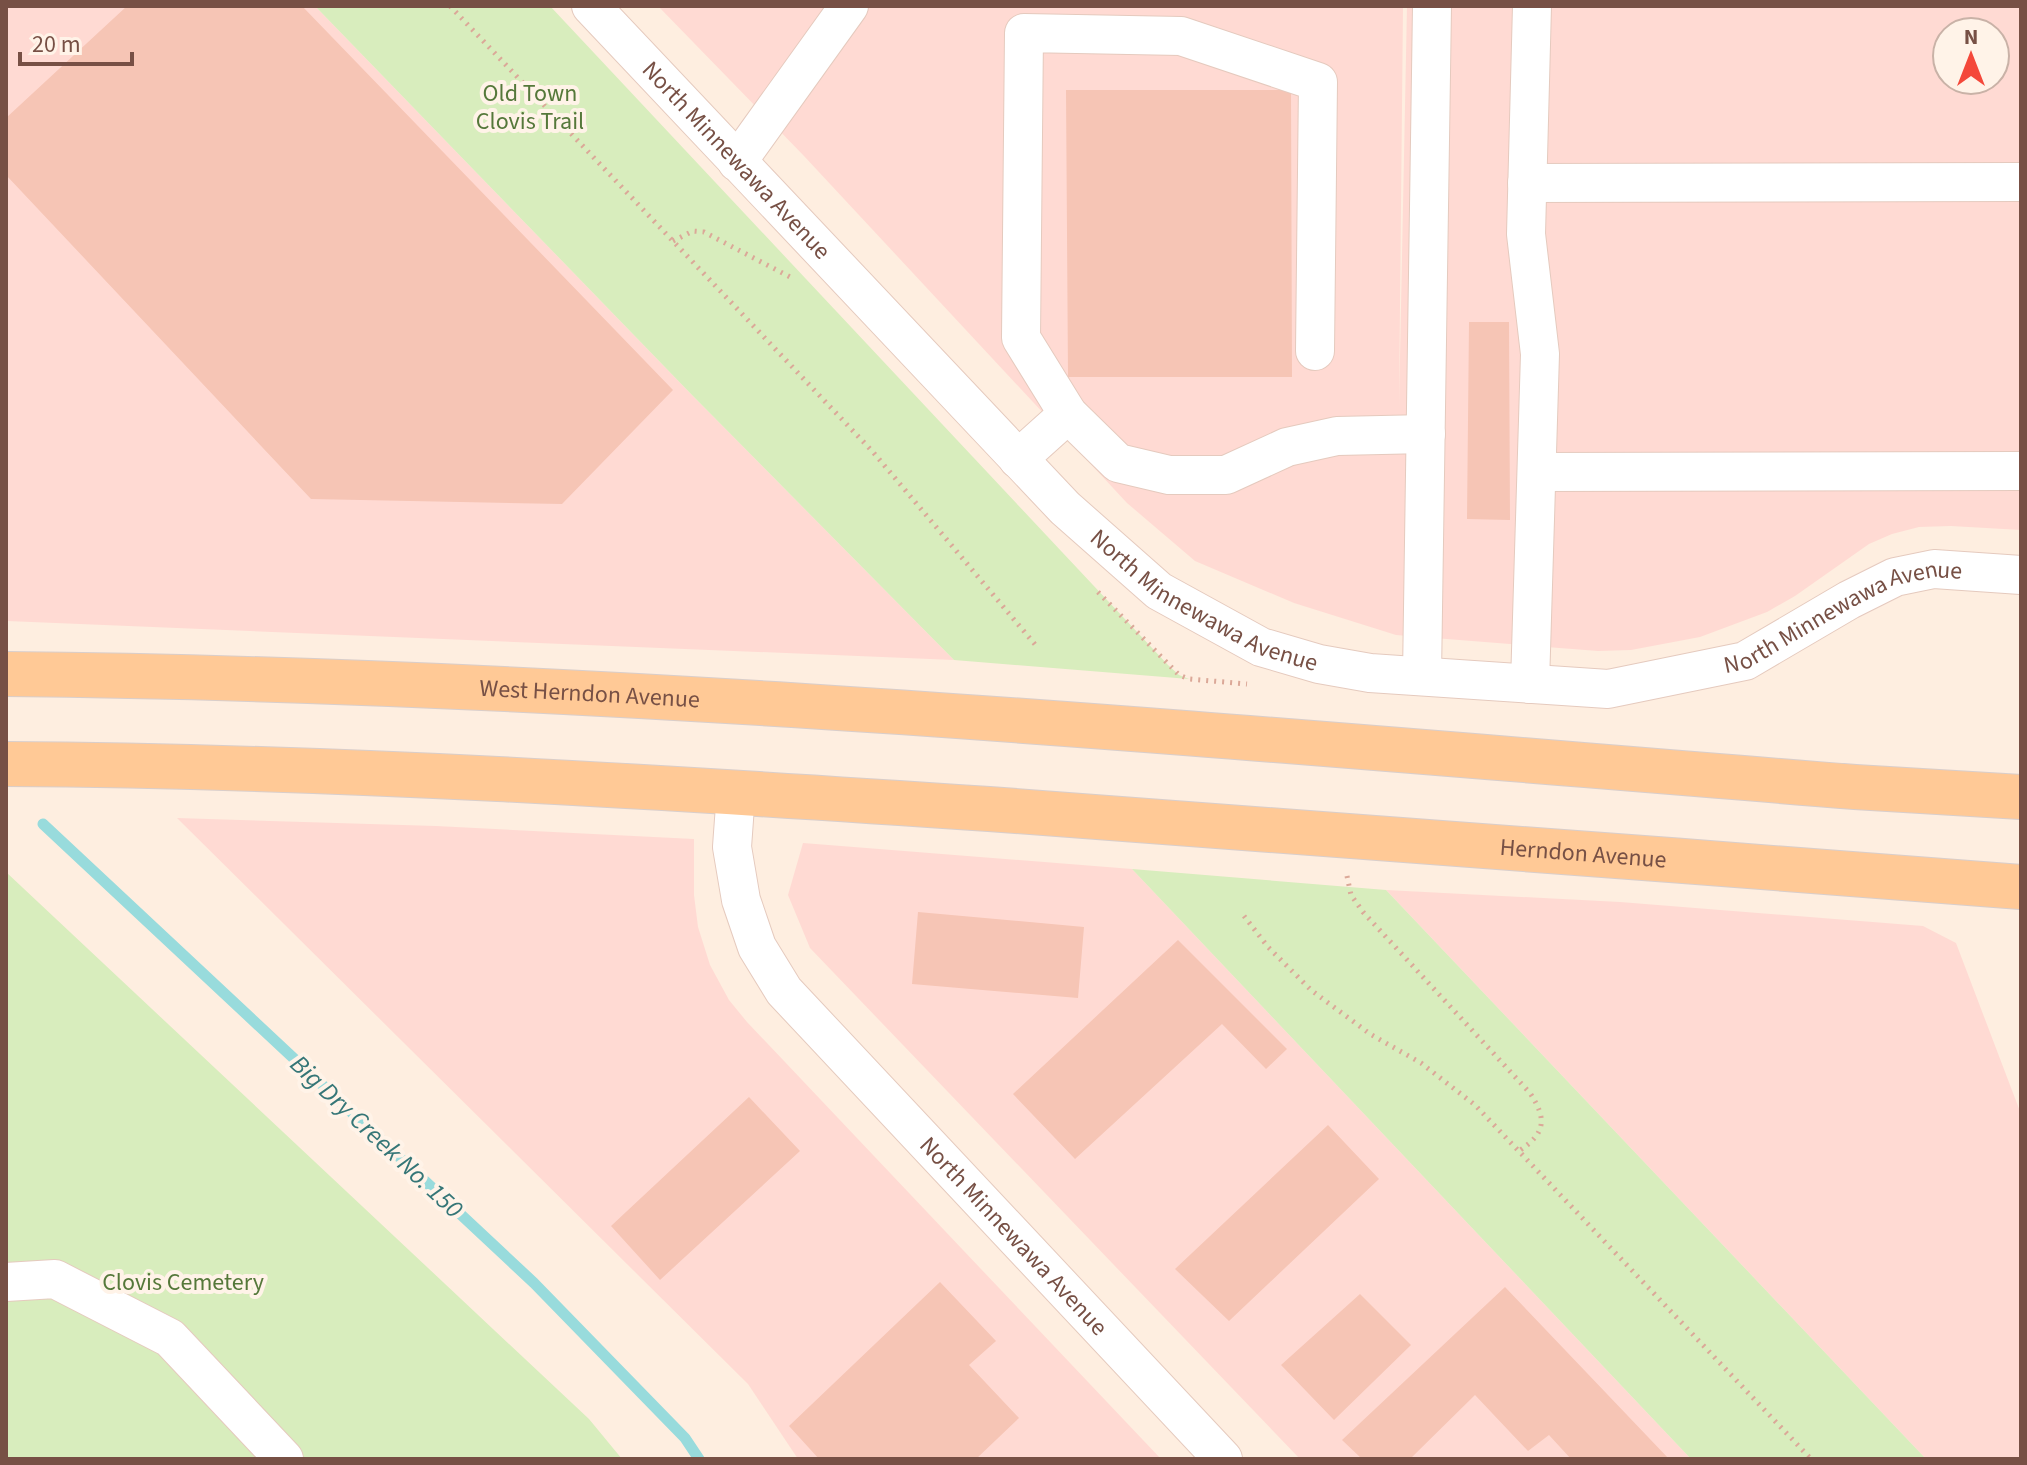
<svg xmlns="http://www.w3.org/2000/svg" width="2027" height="1465" font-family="'Source Sans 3',sans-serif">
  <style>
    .commercial { fill: #ffdad3; fill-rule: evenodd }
    .green { fill: #d8edbd }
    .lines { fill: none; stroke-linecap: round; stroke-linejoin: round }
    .stream { stroke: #98dbdc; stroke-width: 11 }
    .building { fill: #f6c5b5 }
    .minor-casing { stroke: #e5cabe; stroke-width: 40 }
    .major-casing { stroke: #d9cecb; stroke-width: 46 }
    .path { stroke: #dba898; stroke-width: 5; stroke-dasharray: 2 6; stroke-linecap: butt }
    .minor { stroke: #fff; stroke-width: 38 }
    .major { stroke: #ffc996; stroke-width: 44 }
    .labels { text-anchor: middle; stroke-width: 8; stroke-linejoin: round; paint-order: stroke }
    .park-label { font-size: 24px; fill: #55783a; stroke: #fff3e8 }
    .street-label { font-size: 24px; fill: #775045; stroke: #fff3e8 }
    .water-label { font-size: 26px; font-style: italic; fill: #357677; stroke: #fff3e8 }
  </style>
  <rect width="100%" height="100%" fill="#feeee0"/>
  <path class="commercial" d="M 6,6 L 315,6 L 692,395 L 954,660 L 7,621 Z
    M 658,6 L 1403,6 L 1399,407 L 1407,6 L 2021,6 L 2021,530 L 1951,526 L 1919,527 L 1892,534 L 1869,544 L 1795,596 L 1767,612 L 1700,637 L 1631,650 L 1598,651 L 1396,635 L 1294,603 L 1195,561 L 1127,503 L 804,156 ZM 1947,32 L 1995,32 L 1995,80 L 1947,80 Z
    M 177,818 L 436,826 L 694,839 L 694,895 L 698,927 L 710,965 L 729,1000 L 747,1022 L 1161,1459 L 798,1459 L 748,1384 Z
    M 803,843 L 1132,869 L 1691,1459 L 1300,1459 L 810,948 L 788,895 Z
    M 1386,890 L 1620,902 L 1923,926 L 1956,943 L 2021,1114 L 2021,1459 L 1926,1459 Z"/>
  <path class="green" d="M 315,6 L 550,6 L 1168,665 L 1179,675 L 1189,679 L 954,660 L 692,395 Z
    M 1132,869 L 1386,890 L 1926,1459 L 1691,1459 Z
    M 6,872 L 589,1419 L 622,1459 L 6,1459 Z"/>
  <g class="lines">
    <path class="stream" d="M 43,824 L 534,1283 L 685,1438 L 699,1459"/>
  </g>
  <path class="building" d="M 127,6 L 302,6 L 673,390 L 562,504 L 311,499 L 6,175 L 6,118 Z
    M 1066,90 L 1291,90 L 1292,377 L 1068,377 Z
    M 1469,322 L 1509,322 L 1510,520 L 1467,519 Z
    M 918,912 L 1084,927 L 1078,998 L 912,984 Z
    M 1178,940 L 1287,1049 L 1266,1069 L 1222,1024 L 1075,1159 L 1013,1094 Z
    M 749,1097 L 800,1151 L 660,1280 L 611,1226 Z
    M 1328,1125 L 1379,1179 L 1229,1321 L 1175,1269 Z
    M 940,1282 L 996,1341 L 969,1365 L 1019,1418 L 976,1459 L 819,1459 L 789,1426 Z
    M 1505,1287 L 1669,1459 L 1571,1459 L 1549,1435 L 1528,1451 L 1475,1395 L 1410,1459 L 1362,1459 L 1342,1440 Z
    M 1360,1294 L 1411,1345 L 1334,1420 L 1281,1365 Z"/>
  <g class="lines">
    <defs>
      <g id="minor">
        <path id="s1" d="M 591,6 L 1065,508 L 1159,591 L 1261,647 L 1319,664 L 1370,673 L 1608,689 L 1745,661 L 1849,600 L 1895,577 L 1934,569 L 2021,575"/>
        <path d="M 737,162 L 849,6"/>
        <path d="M 1527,183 L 2021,182"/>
        <path d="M 1315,351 L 1318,82 L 1181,36 L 1024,33 L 1021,338 L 1068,414 L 1118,463 L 1169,475 L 1226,475 L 1287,447 L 1337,436 L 1426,434"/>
        <path d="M 1018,459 L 1068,414"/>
        <path d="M 1537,472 L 2021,471"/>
        <path d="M 1422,676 L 1432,6"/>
        <path d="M 1530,684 L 1540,354 L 1526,234 L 1532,6"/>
        <path id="s2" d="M 736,792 L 732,847 L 741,900 L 757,947 L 784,991 L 1223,1459"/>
        <path d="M 6,1282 L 55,1279 L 170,1338 L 284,1459"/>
      </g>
      <g id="major">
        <path id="s3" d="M 6,674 C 624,680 1240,738 1855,787 L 2021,797"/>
        <path id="s4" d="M 6,764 C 334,766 662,787 989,809 C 1333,833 1677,861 2021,887"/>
      </g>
    </defs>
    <use href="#minor" class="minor-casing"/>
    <use href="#major" class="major-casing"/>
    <path class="path" d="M 450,6 L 873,452 L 1038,648
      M 673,241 L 693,231 L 704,232 L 792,278
      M 1098,592 L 1179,675 L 1189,679 L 1247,684
      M 1347,876 L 1351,895 L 1363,912 L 1530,1093 C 1547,1119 1546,1133 1519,1151
      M 1244,916 L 1268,947 L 1311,990 L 1370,1034 L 1421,1063 L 1475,1105 L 1811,1459"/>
    <use href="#minor" class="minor"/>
    <use href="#major" class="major"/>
  </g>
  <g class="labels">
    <g class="park-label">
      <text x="530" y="101">Old Town<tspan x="530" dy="28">Clovis Trail</tspan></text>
      <text x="183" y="1290">Clovis Cemetery</text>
    </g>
    <g class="street-label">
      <text dy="8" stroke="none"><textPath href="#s1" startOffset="212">North Minnewawa Avenue</textPath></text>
      <text dy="8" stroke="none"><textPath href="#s1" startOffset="860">North Minnewawa Avenue</textPath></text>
      <text dy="8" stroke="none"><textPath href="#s1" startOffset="1532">North Minnewawa Avenue</textPath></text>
      <text dy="8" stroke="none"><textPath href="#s3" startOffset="584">West Herndon Avenue</textPath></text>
      <text dy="8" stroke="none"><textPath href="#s4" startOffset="1580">Herndon Avenue</textPath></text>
      <text dy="8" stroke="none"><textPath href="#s2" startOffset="546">North Minnewawa Avenue</textPath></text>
    </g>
    <g class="water-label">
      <text transform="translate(377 1136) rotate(43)" y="9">Big Dry Creek No. 150</text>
    </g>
  </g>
  <rect width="2027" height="1465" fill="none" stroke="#775045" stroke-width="16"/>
  <g transform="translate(1971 56)"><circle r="38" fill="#fff3e8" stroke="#c9b2a7" stroke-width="2"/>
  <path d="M0-6L14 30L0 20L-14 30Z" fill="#f4483a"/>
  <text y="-12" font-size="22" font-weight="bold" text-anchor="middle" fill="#775045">N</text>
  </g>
  <path d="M20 52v12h112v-12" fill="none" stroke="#775045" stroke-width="4"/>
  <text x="32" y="52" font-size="24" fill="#775045" stroke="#fff3e8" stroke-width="6" paint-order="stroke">20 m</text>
</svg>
